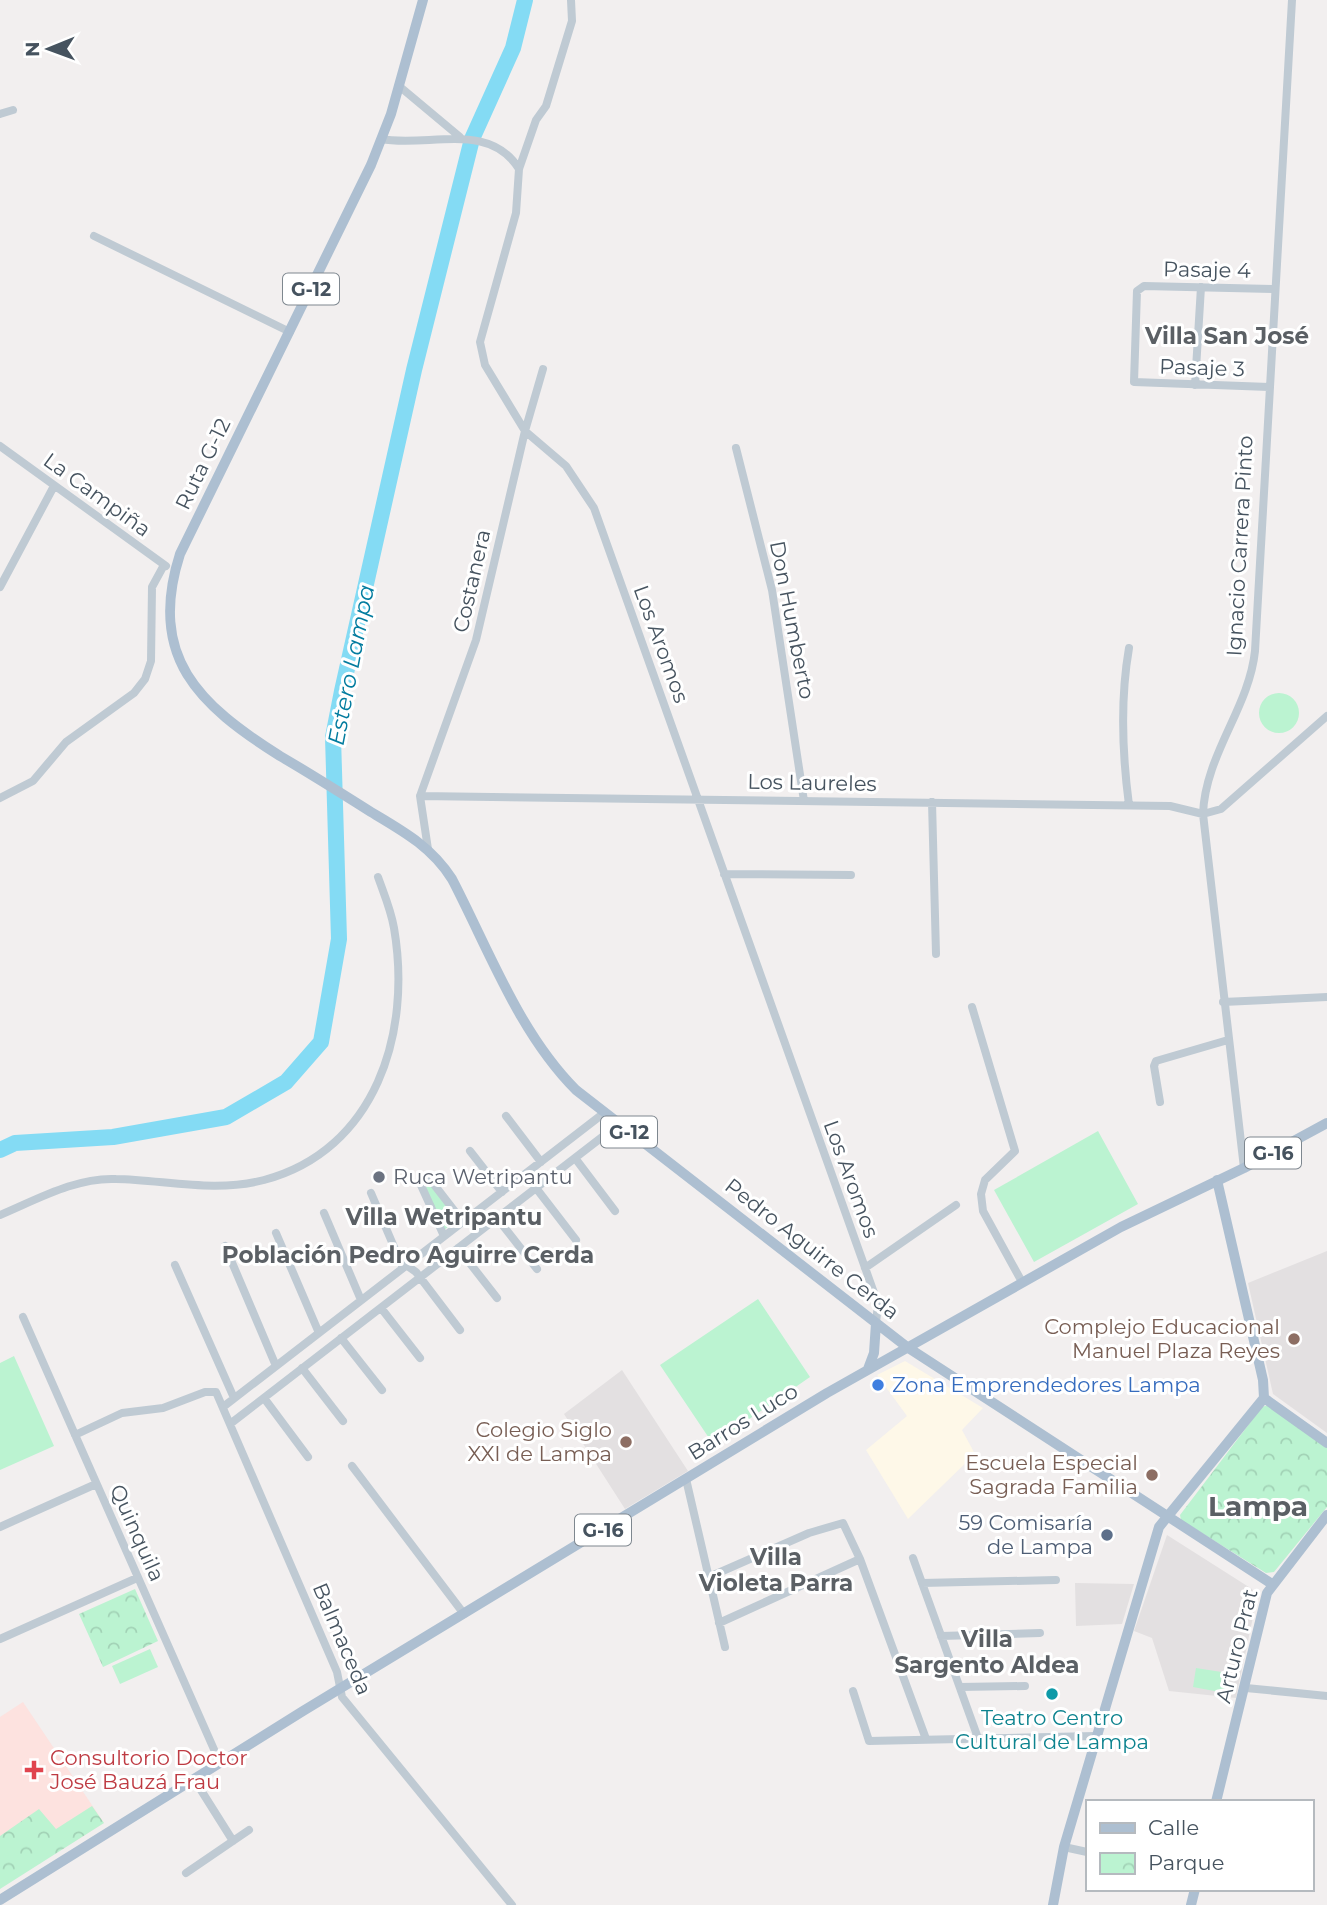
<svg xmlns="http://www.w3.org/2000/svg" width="1327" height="1905" font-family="Montserrat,sans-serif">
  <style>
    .commercial { fill: #fef8e8 }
    .education { fill: #e3e0e1 }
    .medical { fill: #fde2df }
    .park { fill: url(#park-crowns) }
    .pitch { fill: #bbf3d1 }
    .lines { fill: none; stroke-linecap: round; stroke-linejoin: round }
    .river { stroke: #84dbf4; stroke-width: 16 }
    .minor { stroke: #bfcad3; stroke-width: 8 }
    .major { stroke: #adbfd1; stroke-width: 10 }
    .worship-dot { fill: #6b7280; stroke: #fff; stroke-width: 2.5 }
    .education-dot { fill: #8d6e63; stroke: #fff; stroke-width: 2.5 }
    .shop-dot { fill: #3f7fe0; stroke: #fff; stroke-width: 2.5 }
    .service-dot { fill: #5c6f8a; stroke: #fff; stroke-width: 2.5 }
    .culture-dot { fill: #0f9aa8; stroke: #fff; stroke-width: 2.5 }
    .health-dot { fill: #e0444e; stroke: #fff; stroke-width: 2.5 }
    .labels { text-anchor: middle; stroke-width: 6; stroke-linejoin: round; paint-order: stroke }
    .shield { fill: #fff; stroke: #7e878f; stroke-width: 2 }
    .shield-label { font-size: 19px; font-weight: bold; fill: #46535f }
    .street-label { font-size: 21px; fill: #46535f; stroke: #fff }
    .worship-label { font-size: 21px; fill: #5b616d; stroke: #fff; text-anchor: start }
    .education-label { font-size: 21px; fill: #785e54; stroke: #fff; text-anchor: end }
    .shop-label { font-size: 21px; fill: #366cbe; stroke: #fff; text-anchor: start }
    .service-label { font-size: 21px; fill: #4e5e75; stroke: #fff; text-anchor: end }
    .culture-label { font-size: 21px; fill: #0d838f; stroke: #fff }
    .health-label { font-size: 21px; fill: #be3a42; stroke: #fff; text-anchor: start }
    .neighbourhood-label { font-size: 23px; font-weight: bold; fill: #5b6065; stroke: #fff }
    .water-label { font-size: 23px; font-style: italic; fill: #037c9f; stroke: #fff }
    .district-label { font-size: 28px; font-weight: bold; fill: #5b6065; stroke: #fff }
  </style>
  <defs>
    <pattern id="park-crowns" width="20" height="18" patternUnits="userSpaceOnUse" patternTransform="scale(1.75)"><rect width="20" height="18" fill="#bbf3d1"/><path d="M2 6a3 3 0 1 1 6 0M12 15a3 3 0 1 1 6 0" fill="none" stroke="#a2d2b6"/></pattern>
  </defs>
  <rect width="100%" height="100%" fill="#f2efef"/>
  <path class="commercial" d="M 905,1361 L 983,1408 L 962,1430 L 975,1454 L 908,1519 L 866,1450 L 907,1416 L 877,1375 Z"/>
  <path class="education" d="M 1327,1251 L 1327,1433 L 1273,1394 L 1248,1283 Z
    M 622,1370 L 688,1471 L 625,1509 L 564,1414 Z
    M 1167,1535 L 1252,1589 L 1257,1598 L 1236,1698 L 1169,1691 L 1152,1638 L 1134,1631 Z
    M 1075,1583 L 1134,1584 L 1122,1624 L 1076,1626 Z"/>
  <path class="medical" d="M 23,1702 L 104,1823 L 0,1888 L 0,1717 Z"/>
  <path class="park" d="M 428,1180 L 457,1220 L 444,1230 L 424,1184 Z
    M 1268,1405 L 1327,1447 L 1327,1507 L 1274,1572 L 1266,1573 L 1181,1520 L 1180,1515 L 1262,1407 Z
    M 135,1589 L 158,1641 L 103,1667 L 79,1614 Z
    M 92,1806 L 104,1823 L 0,1889 L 0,1836 L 39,1809 L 56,1829 Z"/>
  <path class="pitch" d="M1259 713a20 20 0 1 1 40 0a20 20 0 1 1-40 0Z
    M 1098,1131 L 1138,1204 L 1034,1262 L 994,1190 Z
    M 758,1299 L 810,1377 L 713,1444 L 660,1365 Z
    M 14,1356 L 54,1446 L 0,1470 L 0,1363 Z
    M 150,1649 L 158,1667 L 120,1684 L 112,1666 Z
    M 1196,1668 L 1228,1673 L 1225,1693 L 1193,1687 Z"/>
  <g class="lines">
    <path class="river" d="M 0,1150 L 15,1143 L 113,1137 L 226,1117 L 286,1082 L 321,1042 L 339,939 L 333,737 L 342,691 L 414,370 L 472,139 L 513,48 L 525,0"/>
    <path class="minor" d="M 571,0 L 572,21 L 546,106 L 536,120 L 519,169 L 516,213 L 480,342 L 485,365 L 525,431 L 566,466 L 594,508 L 878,1304 L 876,1323
      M 399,86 L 460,137
      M 0,114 L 13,110
      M 381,139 C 427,148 489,120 519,169
      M 94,236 L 290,332
      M 1195,385 L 1201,287
      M 1269,387 L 1134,382 L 1137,291 L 1144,286 L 1275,289
      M 0,446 L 166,566
      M 736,448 L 772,590 L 804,801
      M 0,587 L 54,486
      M 420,796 L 1170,806 L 1203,814 L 1221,809 L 1327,716
      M 0,798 L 33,781 L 66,742 L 134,693 L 145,679 L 151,661 L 152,587 L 164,565
      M 932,802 L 936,954
      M 1129,805 C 1122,752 1120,700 1129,648
      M 428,849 L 420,796 L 476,640 L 525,431 L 543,369
      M 724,874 L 851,875
      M 1223,1002 L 1327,997
      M 972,1007 L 1015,1151 L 985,1180 L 981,1194 L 983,1211 L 1022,1282
      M 1160,1102 L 1154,1066 L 1156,1061 L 1228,1040
      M 506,1116 L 541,1162
      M 470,1151 L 502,1192
      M 575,1158 L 615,1211
      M 1244,1168 L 1203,814 C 1205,755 1249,708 1255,651 L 1292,0
      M 536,1188 L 576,1240
      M 371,1193 L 403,1268
      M 324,1213 L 361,1300
      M 0,1215 C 36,1200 76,1177 116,1179 C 165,1180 215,1193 264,1180 C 376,1150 412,1033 394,928 C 391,910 384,894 378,877
      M 497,1218 L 537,1269
      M 276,1233 L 319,1333
      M 444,1236 L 420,1183 L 422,1177 L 429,1178 L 463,1222
      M 225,1246 L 276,1366
      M 458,1248 L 497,1298
      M 175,1265 L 234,1398
      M 406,1265 L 416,1272 L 460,1330
      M 865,1268 L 956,1205
      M 381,1308 L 420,1358
      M 23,1317 L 220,1763
      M 341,1338 L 382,1390
      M 302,1368 L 343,1421
      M 264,1398 L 308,1457
      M 223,1407 L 604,1113
      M 230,1424 L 619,1124
      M 75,1435 L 122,1413 L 163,1408 L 205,1392 L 216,1392 L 337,1672 L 342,1697 L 512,1905
      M 352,1466 L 464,1614
      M 686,1479 L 725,1647
      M 0,1527 L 96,1484
      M 913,1558 L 978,1738
      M 709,1577 L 809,1533 L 843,1523 L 860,1559 L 926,1739
      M 922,1583 L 1056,1580
      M 719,1623 L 860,1559
      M 941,1636 L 1040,1633
      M 0,1639 L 137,1578
      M 960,1687 L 1025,1686
      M 1246,1688 L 1327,1696
      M 853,1691 L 869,1741 L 1095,1736
      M 194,1779 L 233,1841
      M 1064,1847 L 1087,1852
      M 186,1873 L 249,1830"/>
    <path class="major" d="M 423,0 L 391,114 L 371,165 L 180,554 C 147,657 199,705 280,756 C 311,774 341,793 371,812 C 403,831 432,847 452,879 C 489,950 519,1033 576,1090 L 907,1347 L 1272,1584
      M 1217,1180 L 1263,1380 L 1264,1398
      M 868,1369 L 874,1353 L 876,1323
      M 1264,1398 L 1327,1443
      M 1216,1802 L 1267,1593 L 1327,1515
      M 0,1900 L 303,1711 L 827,1393 L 1121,1227 L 1244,1168 L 1327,1123
      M 1053,1905 L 1064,1847 L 1159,1527 L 1264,1398
      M 1191,1905 L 1195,1889"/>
  </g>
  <circle class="worship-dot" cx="379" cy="1177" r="7"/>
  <g class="education-dot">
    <circle cx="1294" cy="1339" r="7"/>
    <circle cx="626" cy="1442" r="7"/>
    <circle cx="1152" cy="1475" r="7"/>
  </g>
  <circle class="shop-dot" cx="878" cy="1385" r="7"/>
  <circle class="service-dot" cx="1107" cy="1535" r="7"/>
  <circle class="culture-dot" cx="1052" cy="1694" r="7"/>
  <path class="health-dot" d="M30.5 1759.5h7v7h7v7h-7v7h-7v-7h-7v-7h7z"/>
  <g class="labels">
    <g class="shield">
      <rect x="283" y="273.5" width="56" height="31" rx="5"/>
      <rect x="601" y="1116.5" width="56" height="31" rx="5"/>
      <rect x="1245" y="1137.5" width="56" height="31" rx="5"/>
      <rect x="575" y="1514.5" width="56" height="31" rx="5"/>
    </g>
    <g class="shield-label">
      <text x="311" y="296">G-12</text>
      <text x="629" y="1139">G-12</text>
      <text x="1273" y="1160">G-16</text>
      <text x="603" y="1537">G-16</text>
    </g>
    <g class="street-label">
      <text transform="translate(1207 270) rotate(1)" y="7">Pasaje 4</text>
      <text transform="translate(1202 368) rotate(2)" y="7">Pasaje 3</text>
      <text transform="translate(203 464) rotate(-64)" y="7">Ruta G-12</text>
      <text transform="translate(97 495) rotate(36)" y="7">La Campiña</text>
      <text transform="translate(1240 546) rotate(-87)" y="7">Ignacio Carrera Pinto</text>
      <text transform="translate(472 581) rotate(-77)" y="7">Costanera</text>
      <text transform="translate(792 620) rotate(79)" y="7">Don Humberto</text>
      <text transform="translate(661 644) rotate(70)" y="7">Los Aromos</text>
      <text transform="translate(812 783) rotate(1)" y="7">Los Laureles</text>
      <text transform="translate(851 1179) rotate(70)" y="7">Los Aromos</text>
      <text transform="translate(812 1249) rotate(38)" y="7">Pedro Aguirre Cerda</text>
      <text transform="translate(743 1422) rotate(-32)" y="7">Barros Luco</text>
      <text transform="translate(137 1533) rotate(66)" y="7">Quinquila</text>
      <text transform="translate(342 1639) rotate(67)" y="7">Balmaceda</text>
      <text transform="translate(1237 1646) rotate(-76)" y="7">Arturo Prat</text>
    </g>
    <g class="worship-label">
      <text x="393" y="1184">Ruca Wetripantu</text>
    </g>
    <g class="education-label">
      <text x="1280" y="1334">Complejo Educacional<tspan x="1280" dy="24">Manuel Plaza Reyes</tspan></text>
      <text x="612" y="1437">Colegio Siglo<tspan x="612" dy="24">XXI de Lampa</tspan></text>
      <text x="1138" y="1470">Escuela Especial<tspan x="1138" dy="24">Sagrada Familia</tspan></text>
    </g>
    <g class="shop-label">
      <text x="892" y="1392">Zona Emprendedores Lampa</text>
    </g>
    <g class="service-label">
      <text x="1093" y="1530">59 Comisaría<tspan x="1093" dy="24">de Lampa</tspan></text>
    </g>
    <g class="culture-label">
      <text x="1052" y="1725">Teatro Centro<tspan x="1052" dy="24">Cultural de Lampa</tspan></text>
    </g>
    <g class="health-label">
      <text x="50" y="1765">Consultorio Doctor<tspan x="50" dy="24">José Bauzá Frau</tspan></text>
    </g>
    <g class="neighbourhood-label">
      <text x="1227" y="344">Villa San José</text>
      <text x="444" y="1225">Villa Wetripantu</text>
      <text x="408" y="1263">Población Pedro Aguirre Cerda</text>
      <text x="776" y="1565">Villa<tspan x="776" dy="26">Violeta Parra</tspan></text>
      <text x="987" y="1647">Villa<tspan x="987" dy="26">Sargento Aldea</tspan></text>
    </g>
    <g class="water-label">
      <text transform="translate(351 665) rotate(-79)" y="8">Estero Lampa</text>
    </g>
    <g class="district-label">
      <text x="1258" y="1516">Lampa</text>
    </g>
  </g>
  <rect x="1086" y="1800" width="228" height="91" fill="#ffffff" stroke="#b5babf" stroke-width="2"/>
  <rect x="1100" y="1823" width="35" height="10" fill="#adbfd1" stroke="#b5babf" stroke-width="2"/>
  <text x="1148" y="1835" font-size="21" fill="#46535f">Calle</text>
  <rect x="1100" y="1853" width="35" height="21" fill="url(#park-crowns)" stroke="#b5babf" stroke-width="2"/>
  <text x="1148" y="1870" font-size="21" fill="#46535f">Parque</text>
  <g transform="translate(49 49) rotate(269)" stroke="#ffffff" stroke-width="5" paint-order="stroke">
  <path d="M0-5L12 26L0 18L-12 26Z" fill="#46535f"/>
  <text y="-10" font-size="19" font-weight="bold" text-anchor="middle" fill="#46535f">N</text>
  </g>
</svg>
